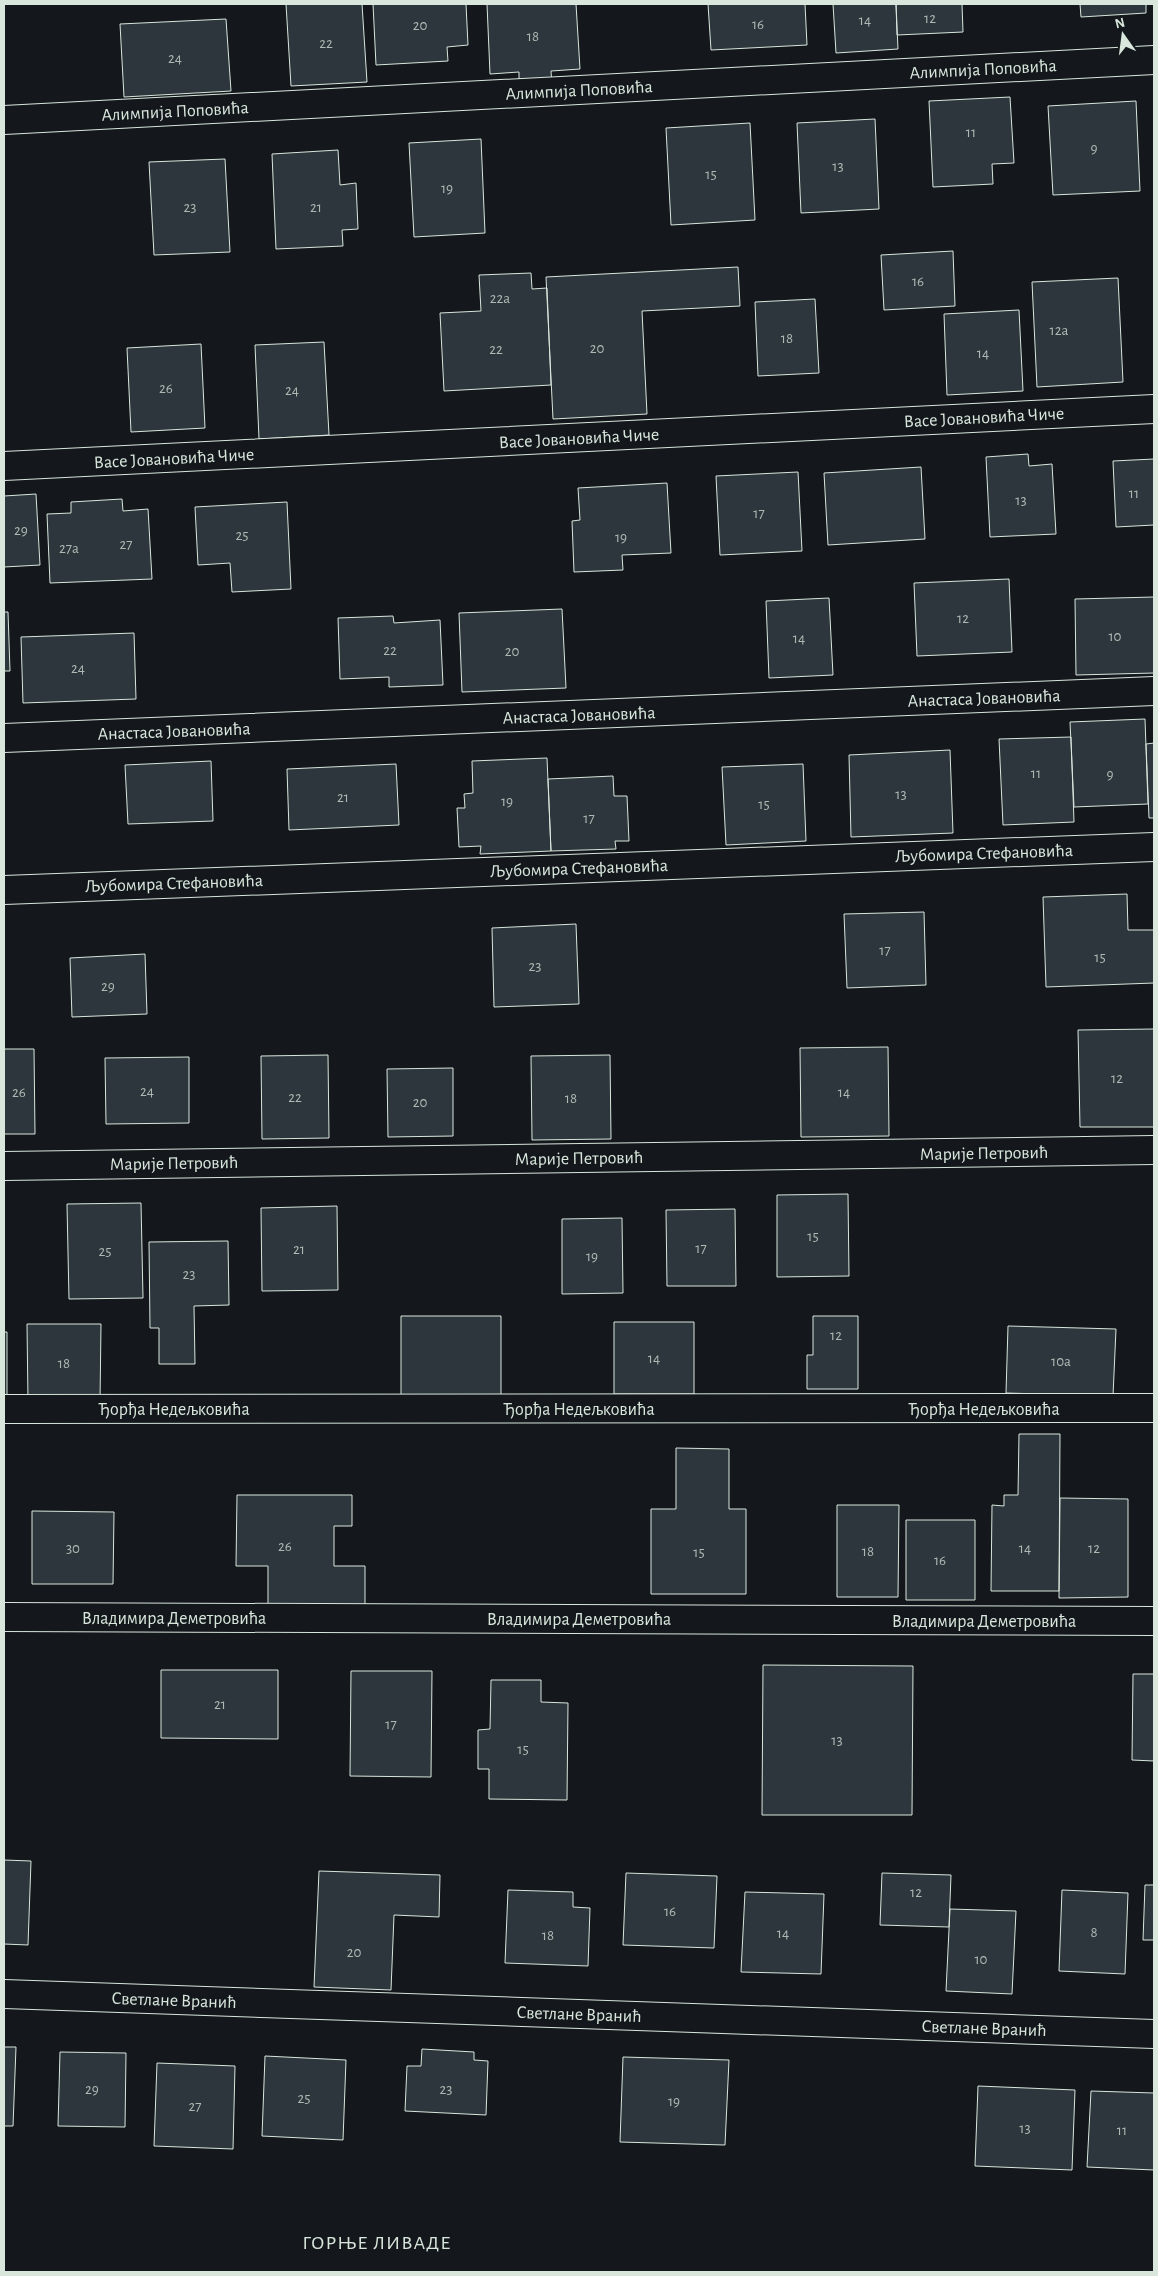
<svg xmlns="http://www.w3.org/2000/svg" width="1158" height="2276" font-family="'Alegreya Sans',sans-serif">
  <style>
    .building { fill: #2c363c; stroke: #d8e6dc }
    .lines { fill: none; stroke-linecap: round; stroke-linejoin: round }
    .street-casing { stroke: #d8e6dc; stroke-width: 30 }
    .street { stroke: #14181c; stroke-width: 28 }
    .labels { text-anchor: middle; stroke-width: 4; stroke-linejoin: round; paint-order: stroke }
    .number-label { font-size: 15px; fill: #adbab4 }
    .street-label { font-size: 18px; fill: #d8e6dc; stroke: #14181c }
    .quarter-label { font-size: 20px; letter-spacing: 1px; fill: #d8e6dc; stroke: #14181c }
  </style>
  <rect width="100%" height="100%" fill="#14181c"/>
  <path class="building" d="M 286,4 L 362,4 L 367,82 L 291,86 Z
    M 373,4 L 466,4 L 468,45 L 447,47 L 448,61 L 376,65 Z
    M 487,4 L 576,4 L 580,69 L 551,71 L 552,86 L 519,88 L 519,72 L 490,74 Z
    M 708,4 L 805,4 L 807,45 L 711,50 Z
    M 833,4 L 896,4 L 898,49 L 836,53 Z
    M 896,4 L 962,4 L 963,32 L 897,35 Z
    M 1080,4 L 1146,4 L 1146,13 L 1081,17 Z
    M 226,19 L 231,91 L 124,97 L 120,24 Z
    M 1010,97 L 1014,163 L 992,164 L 993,184 L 933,187 L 929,101 Z
    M 1136,101 L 1140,191 L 1053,195 L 1048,106 Z
    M 875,119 L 879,209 L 801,213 L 797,123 Z
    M 750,123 L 755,220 L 671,225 L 666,128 Z
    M 481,139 L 485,233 L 414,237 L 409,143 Z
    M 338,150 L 340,185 L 356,183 L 358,229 L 342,230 L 343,246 L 276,249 L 272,154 Z
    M 225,159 L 230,252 L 154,255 L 149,162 Z
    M 953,251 L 955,306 L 884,310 L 881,255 Z
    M 738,267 L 740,306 L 642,311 L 647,414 L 553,419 L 546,277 Z
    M 531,273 L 532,289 L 547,288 L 551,385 L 444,391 L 440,313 L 481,311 L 479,275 Z
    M 1118,278 L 1123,382 L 1037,387 L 1032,282 Z
    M 815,299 L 819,373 L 758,376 L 755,302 Z
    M 1019,310 L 1023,391 L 947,395 L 944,314 Z
    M 324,342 L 329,435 L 259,439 L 255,345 Z
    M 201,344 L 205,428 L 131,432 L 127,348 Z
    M 1028,454 L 1029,466 L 1052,464 L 1056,534 L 990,537 L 986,457 Z
    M 1154,459 L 1154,525 L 1116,527 L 1113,461 Z
    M 921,467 L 925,539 L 828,545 L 824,473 Z
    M 798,472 L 802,551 L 720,555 L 716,476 Z
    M 667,483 L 671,553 L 622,555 L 623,570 L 574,572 L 572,521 L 580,520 L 578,488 Z
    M 36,494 L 40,565 L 4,567 L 4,496 Z
    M 122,499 L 123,511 L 148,509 L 152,579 L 50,583 L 47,514 L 71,513 L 71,502 Z
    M 287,502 L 291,589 L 232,592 L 230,563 L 198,565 L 195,507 Z
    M 1009,579 L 1012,652 L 917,656 L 914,583 Z
    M 1154,597 L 1154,673 L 1076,675 L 1075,599 Z
    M 829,598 L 833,675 L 769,678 L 766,601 Z
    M 562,609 L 566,688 L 462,692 L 459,613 Z
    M 4,612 L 8,612 L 10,671 L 4,671 Z
    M 393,616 L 394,623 L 440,620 L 443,685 L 389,687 L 389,677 L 340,679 L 338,618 Z
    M 134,633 L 136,699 L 23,703 L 21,637 Z
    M 1145,719 L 1148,804 L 1074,807 L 1070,722 Z
    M 1071,737 L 1074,822 L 1003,825 L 999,739 Z
    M 1154,743 L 1154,818 L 1149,818 L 1146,744 Z
    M 950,750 L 953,833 L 851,837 L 849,755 Z
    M 547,758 L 551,851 L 480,854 L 481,846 L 459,847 L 457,808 L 465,808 L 464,794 L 473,793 L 472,761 Z
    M 211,761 L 213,821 L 128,824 L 125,765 Z
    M 396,764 L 399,825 L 289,830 L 287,769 Z
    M 803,764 L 806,841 L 726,845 L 722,767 Z
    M 613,776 L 614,796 L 627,796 L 629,841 L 615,841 L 616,849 L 551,851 L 548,779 Z
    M 1127,894 L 1128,930 L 1154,930 L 1154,983 L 1046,987 L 1043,897 Z
    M 924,912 L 926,985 L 847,988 L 844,914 Z
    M 576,924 L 579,1004 L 494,1007 L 492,928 Z
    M 145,954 L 147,1014 L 72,1017 L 70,958 Z
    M 1154,1029 L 1154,1127 L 1080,1127 L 1078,1030 Z
    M 888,1047 L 889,1136 L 801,1137 L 800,1048 Z
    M 4,1049 L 34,1049 L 35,1134 L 4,1134 Z
    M 328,1055 L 329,1138 L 262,1139 L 261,1056 Z
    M 610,1055 L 611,1139 L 532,1140 L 531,1056 Z
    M 189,1057 L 189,1123 L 106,1124 L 105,1058 Z
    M 453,1068 L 453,1136 L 388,1137 L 387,1069 Z
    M 848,1194 L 849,1276 L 777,1277 L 777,1195 Z
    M 141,1203 L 143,1298 L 69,1299 L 67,1204 Z
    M 337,1206 L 338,1290 L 262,1291 L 261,1208 Z
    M 735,1209 L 736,1286 L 667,1286 L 666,1210 Z
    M 622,1218 L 623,1293 L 562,1294 L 562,1219 Z
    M 228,1241 L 229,1305 L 194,1306 L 195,1364 L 159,1364 L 159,1328 L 150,1328 L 149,1242 Z
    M 401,1316 L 501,1316 L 501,1398 L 401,1398 Z
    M 813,1316 L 858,1316 L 858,1389 L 807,1389 L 807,1355 L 813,1355 Z
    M 614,1322 L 694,1322 L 694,1394 L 614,1394 Z
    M 27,1324 L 101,1324 L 100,1401 L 28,1401 Z
    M 1008,1326 L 1116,1329 L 1113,1396 L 1006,1393 Z
    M 4,1332 L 7,1332 L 7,1397 L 4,1397 Z
    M 1019,1434 L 1060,1434 L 1059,1591 L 991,1591 L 992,1505 L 1004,1506 L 1004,1495 L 1018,1495 Z
    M 676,1448 L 729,1449 L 729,1509 L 746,1509 L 746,1594 L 651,1594 L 651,1509 L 676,1509 Z
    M 237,1495 L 352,1495 L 352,1526 L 334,1526 L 334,1566 L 365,1566 L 365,1605 L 268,1604 L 268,1566 L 236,1566 Z
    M 1060,1498 L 1128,1499 L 1128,1597 L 1059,1598 Z
    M 837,1505 L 899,1505 L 898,1597 L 837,1597 Z
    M 32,1511 L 114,1512 L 113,1584 L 32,1584 Z
    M 906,1520 L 975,1520 L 975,1600 L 906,1600 Z
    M 763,1665 L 913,1666 L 912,1815 L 762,1815 Z
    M 161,1670 L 278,1670 L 278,1739 L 161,1738 Z
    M 351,1671 L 432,1671 L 431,1777 L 350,1776 Z
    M 1133,1674 L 1154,1674 L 1154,1761 L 1132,1760 Z
    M 491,1680 L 541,1680 L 541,1702 L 568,1703 L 567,1800 L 489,1799 L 489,1769 L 478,1769 L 478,1730 L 490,1729 Z
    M 4,1860 L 31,1861 L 28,1945 L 4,1944 Z
    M 319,1871 L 440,1875 L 439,1917 L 394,1915 L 391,1990 L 314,1987 Z
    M 626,1873 L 717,1876 L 714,1948 L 623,1945 Z
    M 882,1873 L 951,1875 L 949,1927 L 880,1925 Z
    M 1145,1885 L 1154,1885 L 1154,1940 L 1143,1940 Z
    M 508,1890 L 573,1892 L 573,1907 L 590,1908 L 588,1966 L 505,1963 Z
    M 1062,1890 L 1128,1893 L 1125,1974 L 1059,1971 Z
    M 745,1892 L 824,1894 L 821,1974 L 741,1972 Z
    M 950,1909 L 1016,1911 L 1012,1994 L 946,1991 Z
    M 4,2047 L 16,2047 L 13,2126 L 4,2126 Z
    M 422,2049 L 474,2052 L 474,2060 L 488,2061 L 486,2115 L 405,2111 L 407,2066 L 421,2066 Z
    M 60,2052 L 126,2053 L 125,2127 L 58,2126 Z
    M 265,2056 L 346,2060 L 343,2140 L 262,2136 Z
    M 623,2057 L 729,2060 L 725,2145 L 620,2142 Z
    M 157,2063 L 235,2066 L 233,2149 L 154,2146 Z
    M 978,2086 L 1075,2090 L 1072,2170 L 975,2166 Z
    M 1091,2091 L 1154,2093 L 1154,2170 L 1087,2167 Z"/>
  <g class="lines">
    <defs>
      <path id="street" d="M 4,120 L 1154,60
        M 4,466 L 1154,409
        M 4,738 L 1154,691
        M 4,890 L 1154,847
        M 4,1166 L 1154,1150
        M 4,1409 L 1154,1408
        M 4,1617 L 1154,1621
        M 4,1994 L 1154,2034"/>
    </defs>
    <use href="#street" class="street-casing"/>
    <use href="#street" class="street"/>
  </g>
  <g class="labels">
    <g class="number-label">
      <text x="930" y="23">12</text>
      <text x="865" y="25">14</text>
      <text x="758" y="29">16</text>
      <text x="420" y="30">20</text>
      <text x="533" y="41">18</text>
      <text x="326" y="48">22</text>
      <text x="175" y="63">24</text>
      <text x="971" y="137">11</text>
      <text x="1094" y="153">9</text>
      <text x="838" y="171">13</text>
      <text x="711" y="179">15</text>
      <text x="447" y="193">19</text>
      <text x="190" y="212">23</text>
      <text x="316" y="212">21</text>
      <text x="918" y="286">16</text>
      <text x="500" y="303">22a</text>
      <text x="1059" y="335">12a</text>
      <text x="787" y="343">18</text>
      <text x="597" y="353">20</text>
      <text x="496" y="354">22</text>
      <text x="983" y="358">14</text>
      <text x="166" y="393">26</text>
      <text x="292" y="395">24</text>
      <text x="1134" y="498">11</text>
      <text x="1021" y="505">13</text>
      <text x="759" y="518">17</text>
      <text x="21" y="535">29</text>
      <text x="242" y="540">25</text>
      <text x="621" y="542">19</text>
      <text x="126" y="549">27</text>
      <text x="69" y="553">27a</text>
      <text x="963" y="623">12</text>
      <text x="1115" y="641">10</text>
      <text x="799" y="643">14</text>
      <text x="390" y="655">22</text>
      <text x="512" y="656">20</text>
      <text x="78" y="673">24</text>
      <text x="1036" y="778">11</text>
      <text x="1110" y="779">9</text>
      <text x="901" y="799">13</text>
      <text x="343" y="802">21</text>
      <text x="507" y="806">19</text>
      <text x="764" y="809">15</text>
      <text x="589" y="823">17</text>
      <text x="885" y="955">17</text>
      <text x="1100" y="962">15</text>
      <text x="535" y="971">23</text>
      <text x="108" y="991">29</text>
      <text x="1117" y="1083">12</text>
      <text x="147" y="1096">24</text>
      <text x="19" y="1097">26</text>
      <text x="844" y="1097">14</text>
      <text x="295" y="1102">22</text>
      <text x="571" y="1103">18</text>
      <text x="420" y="1107">20</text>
      <text x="813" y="1241">15</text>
      <text x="701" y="1253">17</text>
      <text x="299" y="1254">21</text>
      <text x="105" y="1256">25</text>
      <text x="592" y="1261">19</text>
      <text x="189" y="1279">23</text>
      <text x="836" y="1340">12</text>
      <text x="654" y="1363">14</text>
      <text x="1061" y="1366">10a</text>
      <text x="64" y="1368">18</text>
      <text x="285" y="1551">26</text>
      <text x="73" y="1553">30</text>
      <text x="1025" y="1553">14</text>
      <text x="1094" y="1553">12</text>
      <text x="868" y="1556">18</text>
      <text x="699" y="1557">15</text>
      <text x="940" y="1565">16</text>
      <text x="220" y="1709">21</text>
      <text x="391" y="1729">17</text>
      <text x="837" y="1745">13</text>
      <text x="523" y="1754">15</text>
      <text x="916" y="1897">12</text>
      <text x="670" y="1916">16</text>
      <text x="1094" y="1937">8</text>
      <text x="783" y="1938">14</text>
      <text x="548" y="1940">18</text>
      <text x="354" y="1957">20</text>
      <text x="981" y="1964">10</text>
      <text x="92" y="2094">29</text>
      <text x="446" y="2094">23</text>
      <text x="304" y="2103">25</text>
      <text x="674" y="2106">19</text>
      <text x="195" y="2111">27</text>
      <text x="1025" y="2133">13</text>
      <text x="1122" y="2135">11</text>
    </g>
    <g class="street-label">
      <text transform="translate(983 69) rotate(-3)" y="6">Алимпија Поповића</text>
      <text transform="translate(579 90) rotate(-3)" y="6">Алимпија Поповића</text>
      <text transform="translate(175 111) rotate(-3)" y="6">Алимпија Поповића</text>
      <text transform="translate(984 417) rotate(-3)" y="6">Васе Јовановића Чиче</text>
      <text transform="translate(579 438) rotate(-3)" y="6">Васе Јовановића Чиче</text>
      <text transform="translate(174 458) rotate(-3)" y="6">Васе Јовановића Чиче</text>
      <text transform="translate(984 698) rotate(-2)" y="6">Анастаса Јовановића</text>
      <text transform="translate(579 715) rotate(-2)" y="6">Анастаса Јовановића</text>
      <text transform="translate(174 731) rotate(-2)" y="6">Анастаса Јовановића</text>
      <text transform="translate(984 853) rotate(-2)" y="6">Љубомира Стефановића</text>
      <text transform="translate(579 868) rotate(-2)" y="6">Љубомира Стефановића</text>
      <text transform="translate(174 883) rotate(-2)" y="6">Љубомира Стефановића</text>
      <text transform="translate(984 1153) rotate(-1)" y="6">Марије Петровић</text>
      <text transform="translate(579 1158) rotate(-1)" y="6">Марије Петровић</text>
      <text transform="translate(174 1163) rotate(-1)" y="6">Марије Петровић</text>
      <text x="174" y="1415">Ђорђа Недељковића</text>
      <text x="579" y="1415">Ђорђа Недељковића</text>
      <text x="984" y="1415">Ђорђа Недељковића</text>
      <text x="174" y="1624">Владимира Деметровића</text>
      <text x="579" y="1625">Владимира Деметровића</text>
      <text x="984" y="1627">Владимира Деметровића</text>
      <text transform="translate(174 2000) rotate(2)" y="6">Светлане Вранић</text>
      <text transform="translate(579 2014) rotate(2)" y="6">Светлане Вранић</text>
      <text transform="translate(984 2028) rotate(2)" y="6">Светлане Вранић</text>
    </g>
    <g class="quarter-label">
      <text x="377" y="2249">ГОРЊЕ ЛИВАДЕ</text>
    </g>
  </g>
  <rect width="1158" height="2276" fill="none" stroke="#d8e6dc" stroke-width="10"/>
  <g transform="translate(1123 35) rotate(346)" stroke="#14181c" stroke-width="4" paint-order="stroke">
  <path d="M0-4L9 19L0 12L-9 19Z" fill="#d8e6dc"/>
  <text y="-8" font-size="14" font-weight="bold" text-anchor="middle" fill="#d8e6dc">N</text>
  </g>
</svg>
